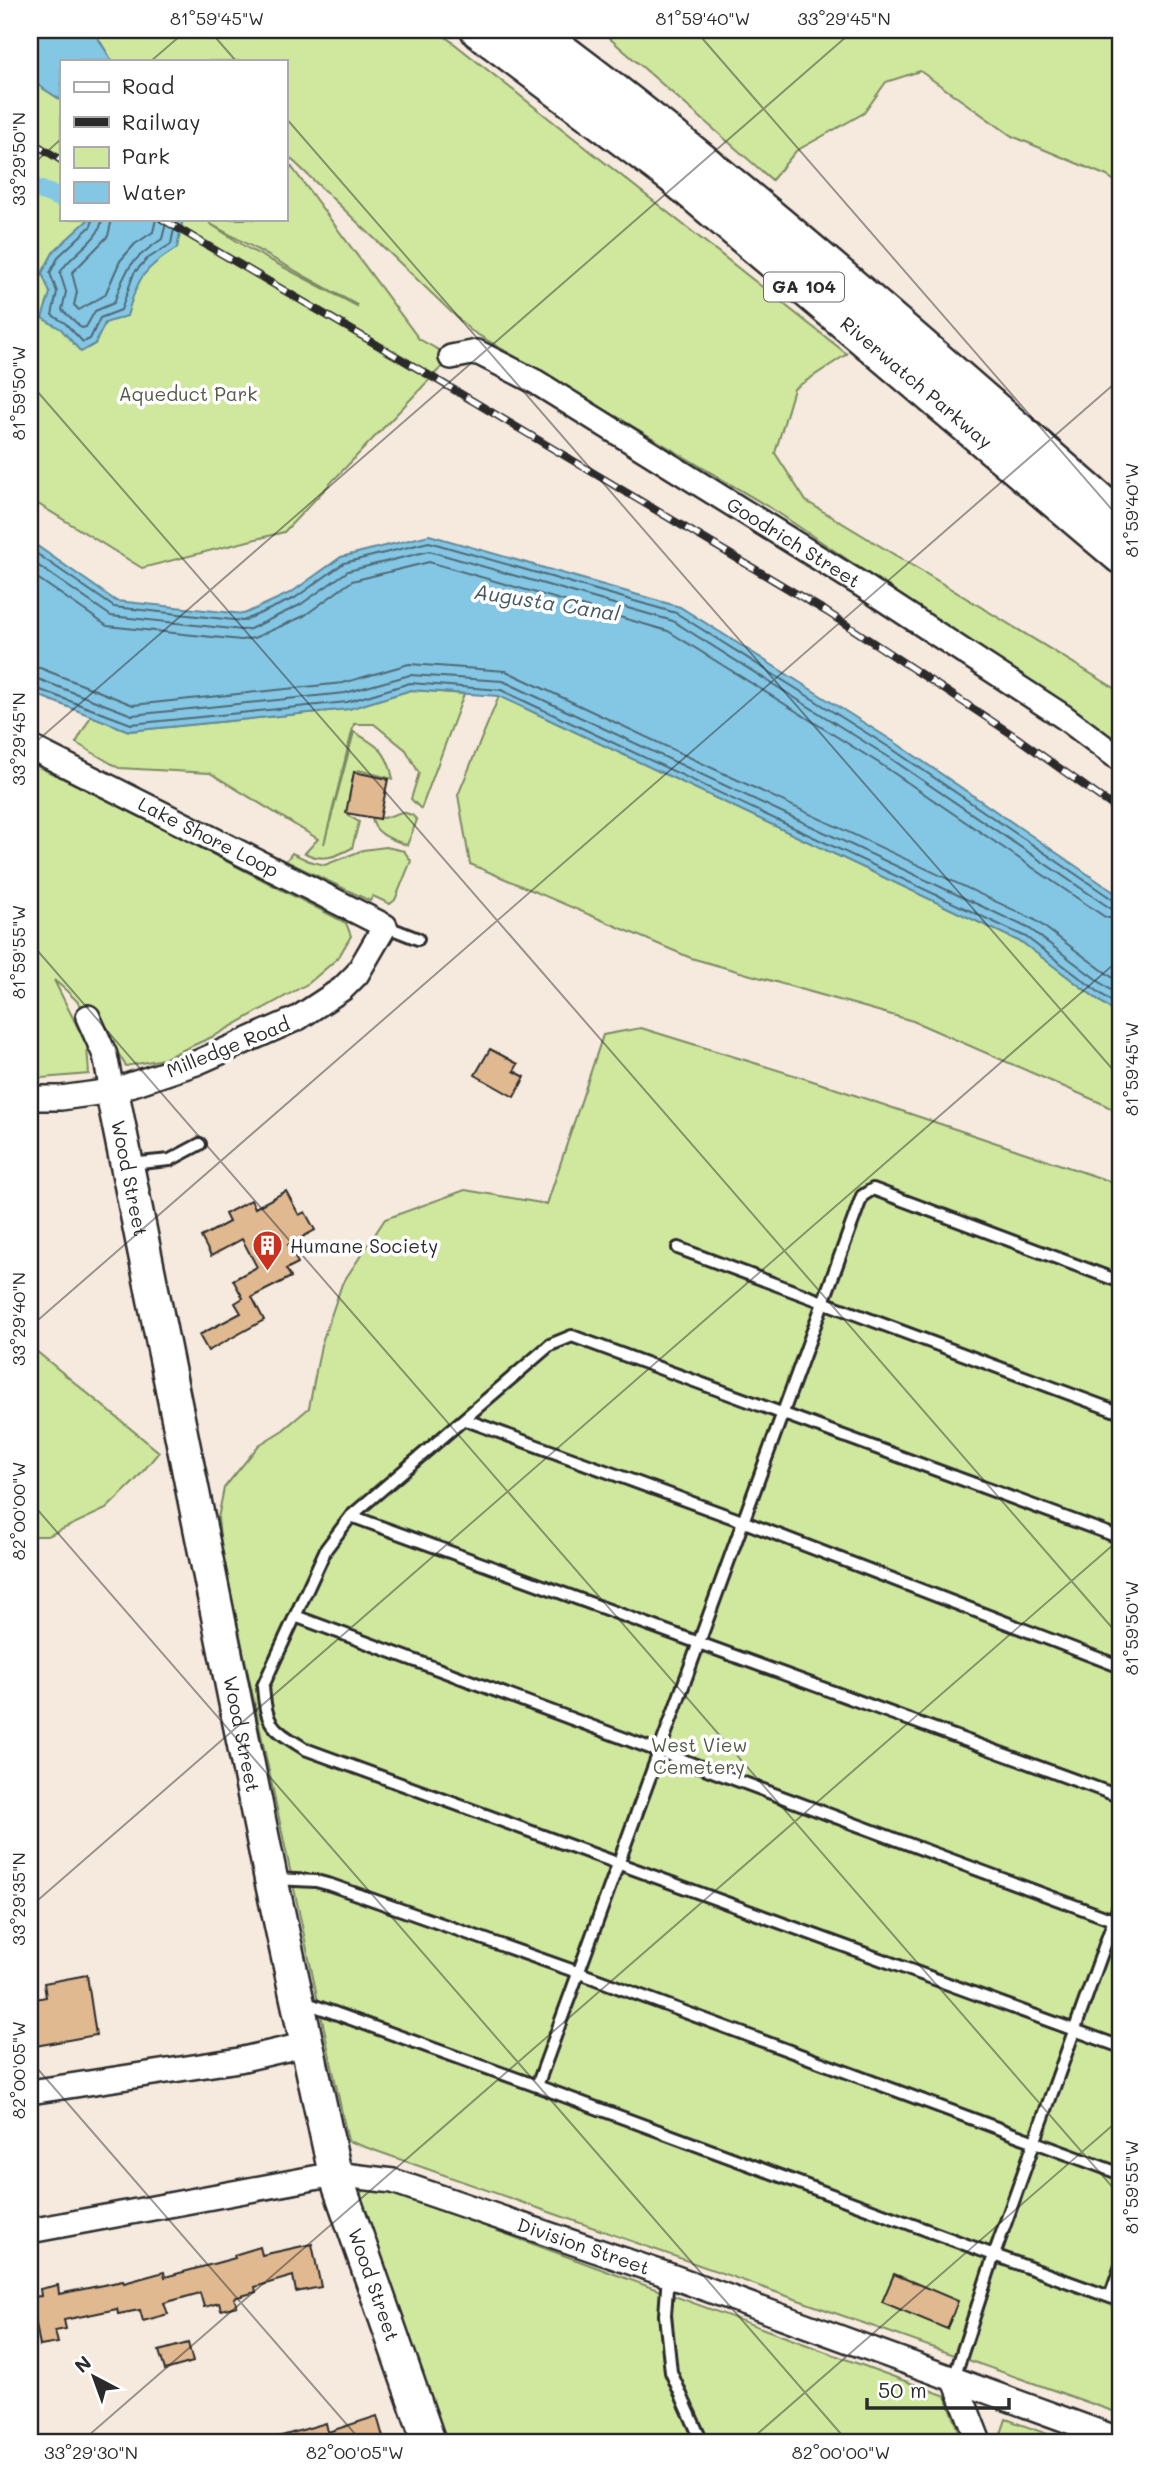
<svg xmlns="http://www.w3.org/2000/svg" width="1151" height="2472" font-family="Mali,sans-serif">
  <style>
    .green { fill: #cfe89e; stroke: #7d8a64; stroke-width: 2; fill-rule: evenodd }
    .water { fill: #84c7e5; stroke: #60899b; stroke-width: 2 }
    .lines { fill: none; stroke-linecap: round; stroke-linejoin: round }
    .shore { stroke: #4f6975; stroke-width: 2 }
    .canal { stroke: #84c7e5; stroke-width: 19 }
    .building { fill: #e0b991; stroke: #2b2b2b; stroke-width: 2 }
    .lane-casing { stroke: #2b2b2b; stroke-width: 16 }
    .street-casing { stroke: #2b2b2b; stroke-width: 28 }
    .secondary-casing { stroke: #2b2b2b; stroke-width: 37 }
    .primary-casing { stroke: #2b2b2b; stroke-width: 40 }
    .lane { stroke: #fff; stroke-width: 10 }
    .street { stroke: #fff; stroke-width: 23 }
    .secondary { stroke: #fff; stroke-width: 32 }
    .primary { stroke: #fff; stroke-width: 35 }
    .rail-casing { stroke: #2b2b2b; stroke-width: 8 }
    .rail { stroke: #fff; stroke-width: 5; stroke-dasharray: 16; stroke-linecap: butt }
    .ticks { fill: none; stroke: #2b2b2b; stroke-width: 2; stroke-opacity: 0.45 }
    .labels { text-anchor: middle; stroke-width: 7; stroke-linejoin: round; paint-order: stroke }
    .shield { fill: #fff; stroke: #6b6b6b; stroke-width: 2 }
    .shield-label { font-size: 18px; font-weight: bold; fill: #2b2b2b }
    .street-label { font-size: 19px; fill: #2b2b2b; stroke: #fff }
    .park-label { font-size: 19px; fill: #545a48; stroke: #fff }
    .poi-label { font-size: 19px; fill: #2b2b2b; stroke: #fff; text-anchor: start }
    .water-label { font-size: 21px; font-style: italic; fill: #465a63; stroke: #fff }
    .neatline { fill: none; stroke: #2b2b2b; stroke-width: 2.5 }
    .ticks-label { font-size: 18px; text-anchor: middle; fill: #2b2b2b }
  </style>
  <rect width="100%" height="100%" fill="#f6eade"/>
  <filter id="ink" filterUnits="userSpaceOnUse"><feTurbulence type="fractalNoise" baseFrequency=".0143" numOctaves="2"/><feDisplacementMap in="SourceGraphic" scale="14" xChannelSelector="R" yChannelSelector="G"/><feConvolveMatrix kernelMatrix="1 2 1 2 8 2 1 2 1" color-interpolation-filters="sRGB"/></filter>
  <g filter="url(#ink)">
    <path class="green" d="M 93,30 L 437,30 L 847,354 L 794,389 L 775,453 L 806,501 L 1116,689 L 1121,694 L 1121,744 L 777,512 L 470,330 L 285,153 L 285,61 L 112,61 Z
      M 600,30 L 1121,30 L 1121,185 L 1107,176 L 1012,136 L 920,71 L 886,82 L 864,113 L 796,151 L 772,180 Z
      M 30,80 L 61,100 L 61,219 L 285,219 L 285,158 L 419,339 L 451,357 L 284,532 L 142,568 L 30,499 ZM 209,223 L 357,305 L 357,306 L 249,249 Z
      M 411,690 L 464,694 L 421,809 L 411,799 L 419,773 L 406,750 L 374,724 L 354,724 L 324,844 L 354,732 C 378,746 387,750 393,779 L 358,770 L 349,816 L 359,822 L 352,848 C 335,857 322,862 305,853 L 318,839 L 210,773 L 119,768 L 76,743 L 91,716 L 129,731 L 348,709 Z
      M 499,696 L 1023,943 L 1121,1017 L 1121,1114 L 1101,1103 L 913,1021 L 691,958 L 470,864 L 458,795 Z
      M 30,763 L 92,792 L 346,923 L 351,936 L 338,958 L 309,983 L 214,1036 L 163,1059 L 126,1066 C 106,1033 84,1004 54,980 L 87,1046 L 89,1074 L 30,1079 Z
      M 402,812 L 412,815 L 417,820 L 407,845 C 393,840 372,834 372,816 L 384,818 Z
      M 386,847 L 404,851 L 411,861 L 395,900 L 390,904 L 373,896 L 370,901 L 286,861 L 292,853 L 309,861 L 325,865 L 363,850 Z
      M 641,1028 L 813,1081 L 1121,1185 L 1121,2414 L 348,2141 L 221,1547 L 218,1518 L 224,1488 L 259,1445 L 283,1430 L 309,1408 L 321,1345 L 342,1284 L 385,1219 L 465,1190 L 547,1204 L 603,1035 Z
      M 30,1346 L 159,1452 L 135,1481 L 106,1509 L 48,1536 L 30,1536 Z
      M 370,2184 L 946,2396 L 963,2442 L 440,2442 L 357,2197 Z
      M 1006,2419 L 1069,2442 L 1005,2442 L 1001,2434 Z"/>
    <path class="water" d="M 30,30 L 93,30 L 112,61 L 61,61 L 61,100 L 30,80 Z
      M 89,219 L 183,219 L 177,248 C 143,270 138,276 127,316 L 105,323 L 95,344 L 81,352 L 61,329 L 42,318 L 50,293 L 42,273 L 54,251 Z
      M 429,535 L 680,607 L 896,743 L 1121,897 L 1121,1017 L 1023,943 L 499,696 L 411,690 L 349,709 L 129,731 L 30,692 L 30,541 L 116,601 L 244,614 L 292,592 L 341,557 Z"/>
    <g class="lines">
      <path class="shore" d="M 93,219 L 91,226 L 59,256 L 50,273 L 57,292 L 52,315 L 65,323 L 83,342 L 90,339 L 100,318 L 121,310 L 134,273 L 147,259 L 171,244 L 176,219
        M 102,219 C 100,242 70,253 60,273 L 66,292 L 62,310 L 82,328 L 86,327 L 95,311 L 114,303 C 126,267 131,260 162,239 L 167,219
        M 112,219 L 108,236 L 72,273 L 77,292 L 74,305 L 79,310 L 105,295 L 120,261 L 135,244 L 153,232 L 156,219
        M 30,549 L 114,607 L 243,621 L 295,598 L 344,563 L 429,542 L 676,613 L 892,749 L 1115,901 L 1121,902
        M 30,560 L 111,616 L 242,630 L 250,629 L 300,605 L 348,571 L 429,551 L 673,621 L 887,756 L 1110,908 L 1121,911
        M 30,573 L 107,626 L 241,640 L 254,638 L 304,616 L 352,581 L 429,562 L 668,631 L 882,765 L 1105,917 L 1121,921
        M 30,667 L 40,668 L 133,705 L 343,683 L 409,664 L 506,671 L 1035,920 L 1121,984
        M 30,678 L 38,679 L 132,715 L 345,693 L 410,675 L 503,681 L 1030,929 L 1121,998
        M 30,686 L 131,724 L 347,702 L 410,683 L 501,690 L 1026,937 L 1121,1009"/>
      <path class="canal" d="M 30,186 L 61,198"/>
    </g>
    <path class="building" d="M 354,772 L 388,779 L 380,819 L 346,813 Z
      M 490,1049 L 518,1064 L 514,1071 L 525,1077 L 514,1097 L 475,1075 Z
      M 286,1191 L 299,1215 L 305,1212 L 315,1230 L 288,1245 L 298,1263 L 286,1269 L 291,1277 L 252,1297 L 264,1320 L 208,1351 L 199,1335 L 241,1313 L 235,1303 L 243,1298 L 233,1280 L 257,1267 L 242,1239 L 211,1256 L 201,1237 L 229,1222 L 225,1214 L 251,1200 L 255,1208 Z
      M 87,1975 L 96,2035 L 30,2047 L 30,2000 L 46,1997 L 44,1983 Z
      M 312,2244 L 321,2287 L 296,2292 L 293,2276 L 255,2287 L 256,2292 L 234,2298 L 237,2306 L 221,2310 L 219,2303 L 204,2307 L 200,2293 L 164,2303 L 168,2314 L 143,2321 L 140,2310 L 118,2314 L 117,2309 L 64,2320 L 66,2329 L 55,2331 L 58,2343 L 40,2346 L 31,2297 L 41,2296 L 40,2289 L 58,2285 L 59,2294 L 123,2281 L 124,2283 L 164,2272 L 165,2277 L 235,2258 L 234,2255 L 260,2247 L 262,2255 Z
      M 894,2274 L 958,2301 L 947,2329 L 882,2302 Z
      M 188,2343 L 193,2362 L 165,2370 L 159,2351 Z
      M 377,2416 L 383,2437 L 366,2442 L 276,2442 L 275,2438 L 326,2423 L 328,2432 Z"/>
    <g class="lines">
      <defs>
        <path id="lane" d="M 385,926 L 418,939
          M 129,1164 L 170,1160 L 200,1144
          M 678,1248 L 1121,1413
          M 466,1420 L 742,1521 L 1121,1667
          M 351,1516 L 1121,1797
          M 1121,1538 L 572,1336 L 550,1345 L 351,1516 L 326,1549 L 263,1686 C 266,1727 272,1728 305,1749 L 1121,2047
          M 295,1616 L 1121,1923
          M 274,1879 L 316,1881 L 331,1885 L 577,1972 L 1121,2174
          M 304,2002 L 537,2086 L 862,1196 L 873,1189 L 1121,1282
          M 537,2086 L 994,2255 L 1121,1900
          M 668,2275 L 665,2315 L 671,2372 L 702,2442
          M 1110,2297 L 1121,2266
          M 954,2378 L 994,2255 L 1121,2301"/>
        <g id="street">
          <path id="s1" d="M 451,357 L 477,352 L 536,382 L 862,585 L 1064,717 L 1121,760"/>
          <path id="s2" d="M 30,747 L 385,926 L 357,974 L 342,989 L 298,1018 L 196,1063 L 112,1091 L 61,1098 L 30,1098"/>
          <path d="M 88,1017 L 105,1055 L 112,1091"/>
          <path d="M 30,2092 L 239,2060 L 308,2044"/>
          <path id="s3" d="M 30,2231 L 335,2174 L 393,2181 L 668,2275 L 1121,2440"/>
          <path d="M 954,2378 L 979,2442"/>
        </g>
        <g id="secondary">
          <path id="s4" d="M 112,1091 L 271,1879 L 335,2174 L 429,2442"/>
        </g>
        <g id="primary">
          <path id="s5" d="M 479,30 L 672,175 L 1121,556"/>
          <path d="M 533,30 C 738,181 928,353 1121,520"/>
        </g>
      </defs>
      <use href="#lane" class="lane-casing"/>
      <use href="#street" class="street-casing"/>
      <use href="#secondary" class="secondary-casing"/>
      <use href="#primary" class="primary-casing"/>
      <use href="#lane" class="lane"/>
      <use href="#street" class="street"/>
      <use href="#secondary" class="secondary"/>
      <use href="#primary" class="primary"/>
      <defs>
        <path id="rail" d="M 30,141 L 61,160
          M 162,219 L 456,391 L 827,612 L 1016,737 L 1121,812"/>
      </defs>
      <use href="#rail" class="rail-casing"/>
      <use href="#rail" class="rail"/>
    </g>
  </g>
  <path class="ticks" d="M 209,30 L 236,61M 695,30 L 1121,520M 151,61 L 187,30M 285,117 L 1121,1079M 30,167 L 61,139M 30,383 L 1121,1638M 30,747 L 854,30M 30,942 L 1121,2197M 30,1327 L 1121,378M 30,1501 L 848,2442M 30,1907 L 1121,958M 30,2060 L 362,2442M 81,2442 L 1121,1538M 748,2442 L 1121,2118"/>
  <defs>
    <symbol id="building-pin" viewBox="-11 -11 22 30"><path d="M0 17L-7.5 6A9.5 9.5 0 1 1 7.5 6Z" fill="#c8321e" stroke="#fff"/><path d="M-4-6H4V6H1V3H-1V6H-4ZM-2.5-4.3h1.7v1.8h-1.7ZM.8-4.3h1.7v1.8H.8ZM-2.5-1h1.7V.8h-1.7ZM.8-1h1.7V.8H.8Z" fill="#fff"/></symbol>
  </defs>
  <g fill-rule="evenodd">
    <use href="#building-pin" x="250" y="1228" width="35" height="47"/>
  </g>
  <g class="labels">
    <rect class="shield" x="764" y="272.5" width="80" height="29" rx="5"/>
    <g class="shield-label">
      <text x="804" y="293">GA 104</text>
    </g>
    <g class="street-label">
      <text dy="7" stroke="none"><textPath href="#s5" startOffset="562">Riverwatch Parkway</textPath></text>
      <text dy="7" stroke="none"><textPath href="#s1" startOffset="396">Goodrich Street</textPath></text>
      <text dy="7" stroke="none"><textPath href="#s2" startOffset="200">Lake Shore Loop</textPath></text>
      <text transform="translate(228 1047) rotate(-22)" y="7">Milledge Road</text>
      <text dy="7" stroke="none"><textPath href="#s4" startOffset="89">Wood Street</textPath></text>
      <text dy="7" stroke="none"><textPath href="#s4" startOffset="656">Wood Street</textPath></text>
      <text dy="7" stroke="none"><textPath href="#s3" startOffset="570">Division Street</textPath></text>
      <text dy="7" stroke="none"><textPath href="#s4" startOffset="1223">Wood Street</textPath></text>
    </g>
    <g class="park-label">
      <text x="188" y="401">Aqueduct Park</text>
      <text x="699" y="1752">West View<tspan x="699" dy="22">Cemetery</tspan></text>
    </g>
    <g class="poi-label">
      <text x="290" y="1253">Humane Society</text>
    </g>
    <g class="water-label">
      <text transform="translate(547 603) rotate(9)" y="7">Augusta Canal</text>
    </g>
  </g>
  <rect width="1151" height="2472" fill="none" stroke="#fff" stroke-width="77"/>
  <rect x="60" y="60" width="228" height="161" fill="#ffffff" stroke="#aaaaaa" stroke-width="2"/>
  <rect x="74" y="82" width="35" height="10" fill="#ffffff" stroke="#aaaaaa" stroke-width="2"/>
  <text x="122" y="94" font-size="21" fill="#2b2b2b">Road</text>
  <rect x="74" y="117" width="35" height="10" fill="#2b2b2b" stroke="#aaaaaa" stroke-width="2"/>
  <text x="122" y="130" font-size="21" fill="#2b2b2b">Railway</text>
  <rect x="74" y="147" width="35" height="21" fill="#cfe89e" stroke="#aaaaaa" stroke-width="2"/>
  <text x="122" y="164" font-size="21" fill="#2b2b2b">Park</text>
  <rect x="74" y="182" width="35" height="21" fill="#84c7e5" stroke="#aaaaaa" stroke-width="2"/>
  <text x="122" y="200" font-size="21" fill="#2b2b2b">Water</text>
  <g transform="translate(94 2377) rotate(319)" stroke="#ffffff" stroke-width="5" paint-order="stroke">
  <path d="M0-5L12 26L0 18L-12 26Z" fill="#2b2b2b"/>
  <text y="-10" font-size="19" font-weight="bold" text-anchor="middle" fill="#2b2b2b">N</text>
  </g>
  <path d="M867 2398v10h142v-10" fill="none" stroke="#2b2b2b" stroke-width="3.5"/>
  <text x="878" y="2398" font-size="21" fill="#2b2b2b" stroke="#ffffff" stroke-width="5" paint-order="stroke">50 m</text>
  <rect x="38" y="38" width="1074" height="2396" class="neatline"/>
  <g class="ticks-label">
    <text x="217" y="25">81°59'45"W</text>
    <text x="703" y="25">81°59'40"W</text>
    <text x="844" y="25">33°29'45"N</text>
    <text transform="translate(19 159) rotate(-90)" y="6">33°29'50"N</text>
    <text transform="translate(19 393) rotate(-90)" y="6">81°59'50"W</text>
    <text transform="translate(1132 510) rotate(-90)" y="6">81°59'40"W</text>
    <text transform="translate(19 739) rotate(-90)" y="6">33°29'45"N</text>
    <text transform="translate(19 952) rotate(-90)" y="6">81°59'55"W</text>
    <text transform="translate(1132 1069) rotate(-90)" y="6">81°59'45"W</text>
    <text transform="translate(19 1319) rotate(-90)" y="6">33°29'40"N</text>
    <text transform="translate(19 1511) rotate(-90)" y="6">82°00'00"W</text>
    <text transform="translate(1132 1628) rotate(-90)" y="6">81°59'50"W</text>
    <text transform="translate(19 1899) rotate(-90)" y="6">33°29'35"N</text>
    <text transform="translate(19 2070) rotate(-90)" y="6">82°00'05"W</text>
    <text transform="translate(1132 2187) rotate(-90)" y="6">81°59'55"W</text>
    <text x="91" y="2459">33°29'30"N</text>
    <text x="355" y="2459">82°00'05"W</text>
    <text x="841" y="2459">82°00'00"W</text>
  </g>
</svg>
